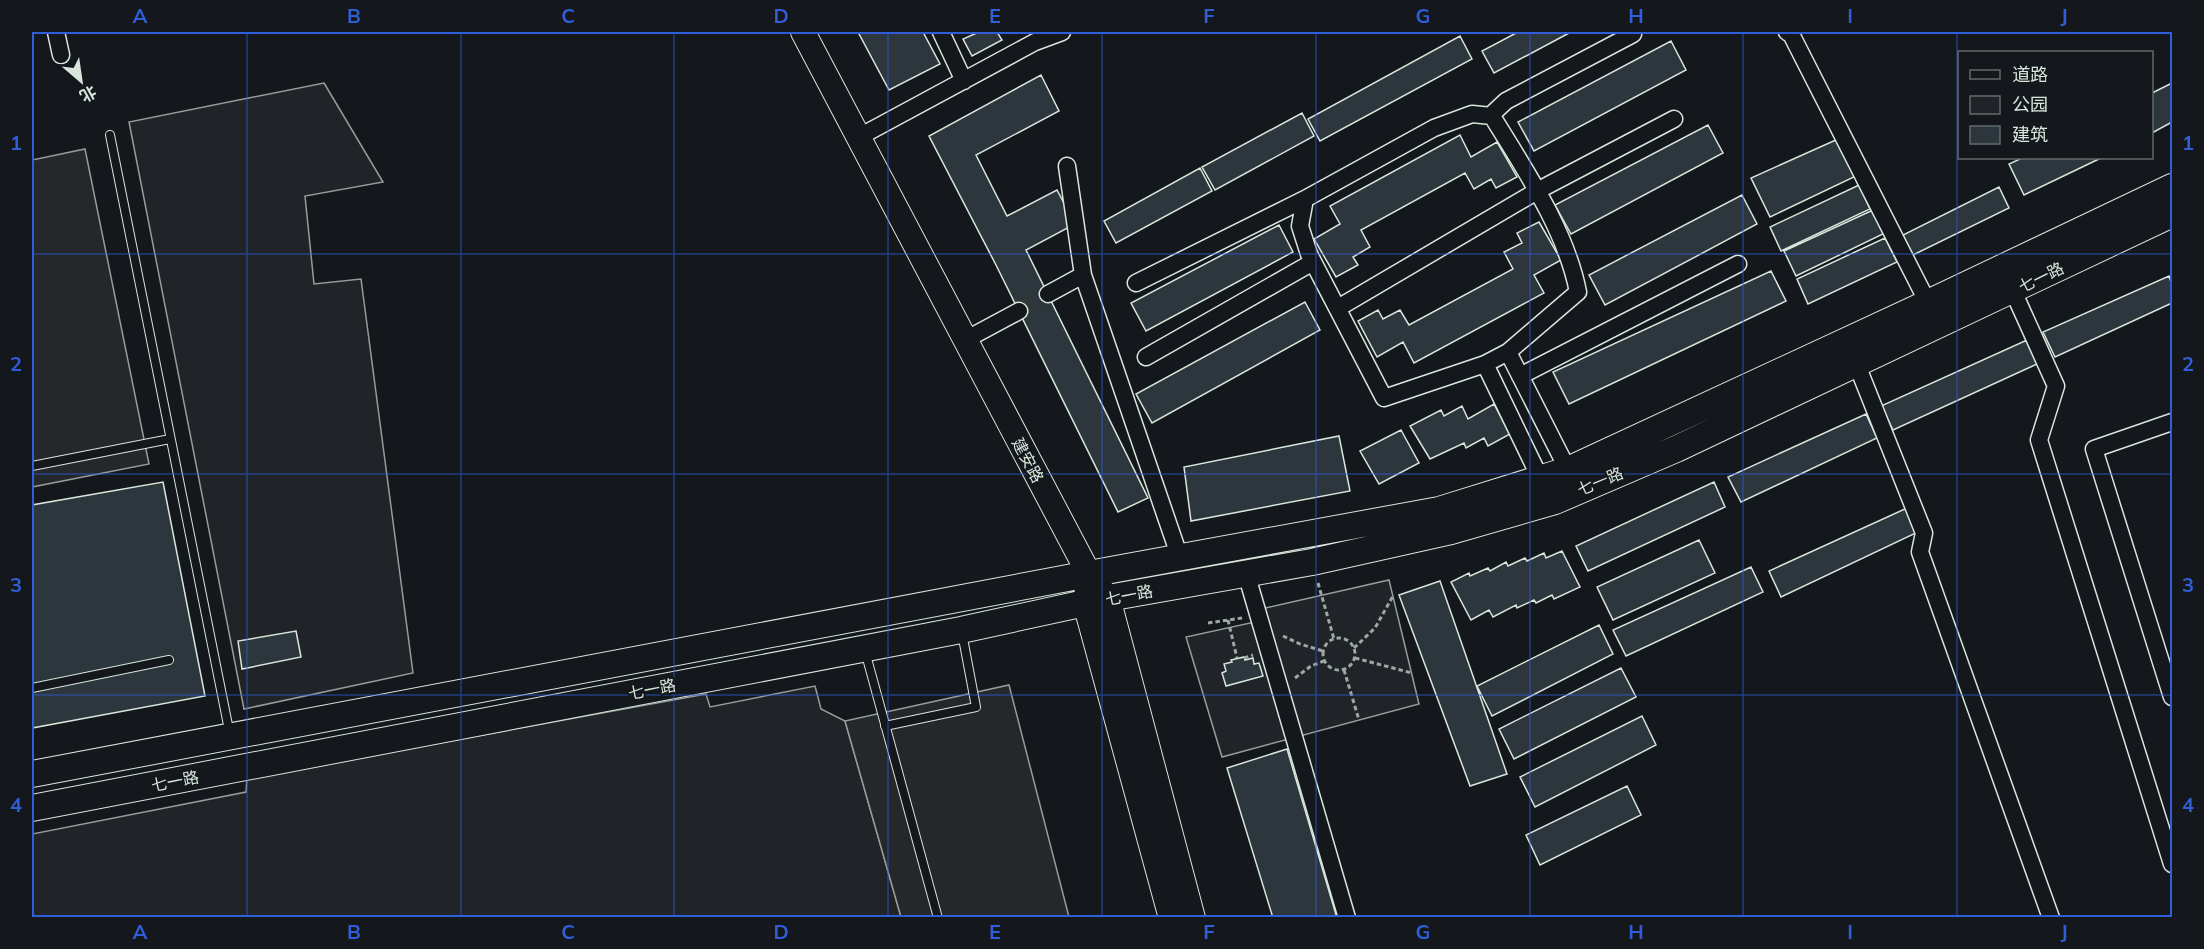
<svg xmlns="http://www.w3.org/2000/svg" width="2204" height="949" font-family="Mulish,'Noto Sans SC',sans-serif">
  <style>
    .green { fill: #202428; stroke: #939e99; stroke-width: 1.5 }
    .parking { fill: #24282b; stroke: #939e99; stroke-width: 1.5 }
    .building { fill: #2c363c; stroke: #d8e6dc; stroke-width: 1.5 }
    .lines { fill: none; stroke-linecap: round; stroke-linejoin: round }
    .street-tunnel { stroke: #313739; stroke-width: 16; stroke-dasharray: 16 8; stroke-linecap: butt }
    .lane-casing { stroke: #d8e6dc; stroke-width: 10 }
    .street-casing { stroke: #d8e6dc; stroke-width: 19 }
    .secondary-casing { stroke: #d8e6dc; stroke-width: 26 }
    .primary-casing { stroke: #d8e6dc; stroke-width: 28 }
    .path { stroke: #9da8a2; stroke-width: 3; stroke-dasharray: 4.5 3; stroke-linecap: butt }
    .lane { stroke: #14181c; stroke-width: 8 }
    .street { stroke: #14181c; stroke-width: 16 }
    .secondary { stroke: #14181c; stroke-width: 24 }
    .primary { stroke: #14181c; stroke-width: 26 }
    .grid { fill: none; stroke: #305dd8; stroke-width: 1.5; stroke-opacity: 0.55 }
    .labels { text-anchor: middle; stroke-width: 4.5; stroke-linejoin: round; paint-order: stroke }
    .street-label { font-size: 16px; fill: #d8e6dc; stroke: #14181c }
    .neatline { fill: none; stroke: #305dd8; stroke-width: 2 }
    .grid-label { font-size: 20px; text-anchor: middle; font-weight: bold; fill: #305dd8 }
  </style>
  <rect width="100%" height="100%" fill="#14181c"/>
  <path class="green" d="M 324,83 L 383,182 L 305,196 L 314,284 L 361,279 L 413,673 L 244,709 L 129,122 Z
    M 1389,580 L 1419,704 L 1222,757 L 1186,637 L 1255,622 L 1252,611 Z
    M 815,686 L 821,709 L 845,721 L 901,917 L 32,918 L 32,834 L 246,792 L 247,778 L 706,694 L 710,707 Z"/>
  <path class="parking" d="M 85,149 L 149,464 L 32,487 L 32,160 Z
    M 1009,685 L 1069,917 L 901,917 L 845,721 Z"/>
  <path class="building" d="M 858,32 L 923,32 L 940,64 L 889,90 Z
    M 979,32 L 997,32 L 1002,40 L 972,56 L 963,39 Z
    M 1518,32 L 1571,32 L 1494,73 L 1482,51 Z
    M 1460,36 L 1472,59 L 1320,141 L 1308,119 Z
    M 1671,41 L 1686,70 L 1534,151 L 1518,122 Z
    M 1041,75 L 1059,111 L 976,155 L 1007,216 L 1057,190 L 1075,224 L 1026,250 L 1148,498 L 1118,512 L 996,265 L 929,136 Z
    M 2172,83 L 2172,122 L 2152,133 L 2152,93 Z
    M 1302,113 L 1314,136 L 1215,190 L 1202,167 Z
    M 1708,125 L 1723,153 L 1571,234 L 1555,205 Z
    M 1460,135 L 1471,157 L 1497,142 L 1517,177 L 1496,188 L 1491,179 L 1474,189 L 1465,173 L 1361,230 L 1370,247 L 1353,257 L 1358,265 L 1336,277 L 1314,239 L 1340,224 L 1330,206 Z
    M 1838,139 L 1856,176 L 1770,217 L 1751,178 Z
    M 2022,158 L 2101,158 L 2024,195 L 2009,164 Z
    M 1200,168 L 1212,191 L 1116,243 L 1104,221 Z
    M 1859,185 L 1870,209 L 1781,251 L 1770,227 Z
    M 1999,187 L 2009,208 L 1911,256 L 1901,236 Z
    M 1742,195 L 1757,224 L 1605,305 L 1589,275 Z
    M 1873,210 L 1885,233 L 1796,276 L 1784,251 Z
    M 1539,222 L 1561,260 L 1534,275 L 1544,293 L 1414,363 L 1403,342 L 1377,357 L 1358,321 L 1378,310 L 1383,319 L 1400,310 L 1409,325 L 1513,269 L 1504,252 L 1522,243 L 1517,233 Z
    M 1279,225 L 1293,252 L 1146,331 L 1131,303 Z
    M 1885,238 L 1897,262 L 1808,304 L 1797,279 Z
    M 1771,271 L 1786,301 L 1569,404 L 1553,372 Z
    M 2169,276 L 2172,285 L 2172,303 L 2055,357 L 2043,332 Z
    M 1305,302 L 1320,330 L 1152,423 L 1136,394 Z
    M 2027,340 L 2037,364 L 1893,430 L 1881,406 Z
    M 1494,404 L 1510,434 L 1488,446 L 1484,438 L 1466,448 L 1464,443 L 1430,459 L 1410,426 L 1441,410 L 1444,416 L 1462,406 L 1468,419 Z
    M 1866,414 L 1877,438 L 1741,502 L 1728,477 Z
    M 1401,430 L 1419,463 L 1379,484 L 1360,451 Z
    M 1339,436 L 1350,491 L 1191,521 L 1184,467 Z
    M 163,482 L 205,696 L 32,728 L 32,505 Z
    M 1714,482 L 1725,507 L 1588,571 L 1576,546 Z
    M 1907,508 L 1918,532 L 1781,597 L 1769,571 Z
    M 1699,540 L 1715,573 L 1613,620 L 1597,587 Z
    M 1562,551 L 1580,587 L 1554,599 L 1552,595 L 1536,603 L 1534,600 L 1517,608 L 1516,605 L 1493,617 L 1489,610 L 1471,620 L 1451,582 L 1469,573 L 1470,576 L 1488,568 L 1490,571 L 1506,562 L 1508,566 L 1525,558 L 1527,561 L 1544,553 L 1546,558 Z
    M 1751,567 L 1763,592 L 1626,656 L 1613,630 Z
    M 1440,581 L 1507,774 L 1470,786 L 1399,595 Z
    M 1599,625 L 1613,654 L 1492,716 L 1477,686 Z
    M 296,631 L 301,657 L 242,669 L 238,641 Z
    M 1244,657 L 1245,660 L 1253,658 L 1254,664 L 1259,663 L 1263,676 L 1226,686 L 1222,673 L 1226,671 L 1224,664 L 1232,662 L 1231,660 Z
    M 1621,668 L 1636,697 L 1514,759 L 1499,729 Z
    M 1642,716 L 1656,745 L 1535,807 L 1520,777 Z
    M 1287,749 L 1337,918 L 1273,918 L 1227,768 Z
    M 1627,786 L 1641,815 L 1540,865 L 1526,835 Z"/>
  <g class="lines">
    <path class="street-tunnel" d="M 1019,311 L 1048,294"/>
    <defs>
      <path id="lane" d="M 110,135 L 230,735
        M 32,466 L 170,439
        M 865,651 L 938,918
        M 32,688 L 169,660
        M 885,726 L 976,707 L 962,633"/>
      <path id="street" d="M 56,32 L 61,55
        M 941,32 L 964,81
        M 1787,32 L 1791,34 L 1928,303
        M 1472,114 L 1492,116 C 1525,170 1566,230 1578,292 L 1508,352 L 1485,364 L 1384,398 L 1309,254 L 1300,226 L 1305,199 L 1434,128 Z
        M 1490,116 L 1506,101 L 1633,34
        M 859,137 L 1035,42 L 1062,32
        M 1067,166 L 1083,275
        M 1136,283 L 1305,199
        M 2013,291 L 2056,386 L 2039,440 L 2172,864
        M 1048,294 L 1083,275 L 1179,555
        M 1338,308 L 1537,191 L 1674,119
        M 965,340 L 1019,311
        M 1508,352 L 1568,470
        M 1146,357 L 1313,262
        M 1485,364 L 1541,480
        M 1857,365 L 1924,533 L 1920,552 L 2051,918
        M 1520,376 L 1738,264
        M 2172,422 L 2094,449 L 2172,697
        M 1246,573 L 1347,918"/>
      <path id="secondary" d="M 803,32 L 1089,574 L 1108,598 L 1193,918
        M 1088,583 L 1085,603 L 1171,918"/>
      <path id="primary" d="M 32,774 L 1089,574 L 1439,510 L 1568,470 L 1928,303 L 2172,187
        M 32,808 L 961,630 L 1108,598 L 1312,562 L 1451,531 L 1555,501 L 1676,449 L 2172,214"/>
    </defs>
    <use href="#lane" class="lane-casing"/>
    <use href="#street" class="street-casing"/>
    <use href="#secondary" class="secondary-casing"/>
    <use href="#primary" class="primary-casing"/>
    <path class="path" d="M 1318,583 L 1334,639
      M 1228,620 L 1237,658
      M 1208,623 L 1242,618
      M 1283,636 L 1300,644 L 1323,651
      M1323 654a16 16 0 1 1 32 0a16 16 0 1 1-32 0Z
      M 1354,648 L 1375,628 L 1393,596
      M 1244,658 L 1253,655
      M 1355,658 L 1412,673
      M 1344,670 L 1359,720
      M 1295,678 L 1311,666 L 1324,661"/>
    <use href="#lane" class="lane"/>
    <use href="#street" class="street"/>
    <use href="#secondary" class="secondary"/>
    <use href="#primary" class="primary"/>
  </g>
  <path class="grid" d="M 247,32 L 247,918M 461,32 L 461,918M 674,32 L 674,918M 888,32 L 888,918M 1102,32 L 1102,918M 1316,32 L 1316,918M 1530,32 L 1530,918M 1743,32 L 1743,918M 1957,32 L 1957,918M 32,254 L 2172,254M 32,474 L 2172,474M 32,695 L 2172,695"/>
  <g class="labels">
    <g class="street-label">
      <text transform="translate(2041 277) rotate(-26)" y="6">七一路</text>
      <text transform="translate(1028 460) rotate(62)" y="6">建安路</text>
      <text transform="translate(1600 481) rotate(-23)" y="6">七一路</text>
      <text transform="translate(1129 595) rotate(-11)" y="6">七一路</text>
      <text transform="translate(652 689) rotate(-11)" y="6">七一路</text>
      <text transform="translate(175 781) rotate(-11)" y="6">七一路</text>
    </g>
  </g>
  <rect width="2204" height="949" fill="none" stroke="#14181c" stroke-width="66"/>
  <rect x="1958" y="51" width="195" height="108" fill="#14181c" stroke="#626a69" stroke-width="1.5"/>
  <rect x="1970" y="70" width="30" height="9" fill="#14181c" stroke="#626a69" stroke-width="1.5"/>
  <text x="2012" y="81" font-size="18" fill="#d8e6dc">道路</text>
  <rect x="1970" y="96" width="30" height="18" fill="#202428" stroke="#626a69" stroke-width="1.5"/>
  <text x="2012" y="111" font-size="18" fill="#d8e6dc">公园</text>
  <rect x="1970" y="126" width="30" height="18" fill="#2c363c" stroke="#626a69" stroke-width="1.5"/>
  <text x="2012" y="141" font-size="18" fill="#d8e6dc">建筑</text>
  <g transform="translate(81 81) rotate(151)" stroke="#14181c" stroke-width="4.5" paint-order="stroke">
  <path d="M0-4.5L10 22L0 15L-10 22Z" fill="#d8e6dc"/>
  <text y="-9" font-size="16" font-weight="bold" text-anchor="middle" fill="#d8e6dc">北</text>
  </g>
  <rect x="33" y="33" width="2138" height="883" class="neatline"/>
  <g class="grid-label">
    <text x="140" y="23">A</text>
    <text x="354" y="23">B</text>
    <text x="568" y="23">C</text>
    <text x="781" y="23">D</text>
    <text x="995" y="23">E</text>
    <text x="1209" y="23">F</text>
    <text x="1423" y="23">G</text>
    <text x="1636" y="23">H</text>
    <text x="1850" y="23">I</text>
    <text x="2064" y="23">J</text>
    <text x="16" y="150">1</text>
    <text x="2188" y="150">1</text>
    <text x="16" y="371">2</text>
    <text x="2188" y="371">2</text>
    <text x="16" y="592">3</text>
    <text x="2188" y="592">3</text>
    <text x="16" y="812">4</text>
    <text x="2188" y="812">4</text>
    <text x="140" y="939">A</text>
    <text x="354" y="939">B</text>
    <text x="568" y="939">C</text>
    <text x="781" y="939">D</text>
    <text x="995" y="939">E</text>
    <text x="1209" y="939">F</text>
    <text x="1423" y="939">G</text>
    <text x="1636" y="939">H</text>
    <text x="1850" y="939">I</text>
    <text x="2064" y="939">J</text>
  </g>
</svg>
